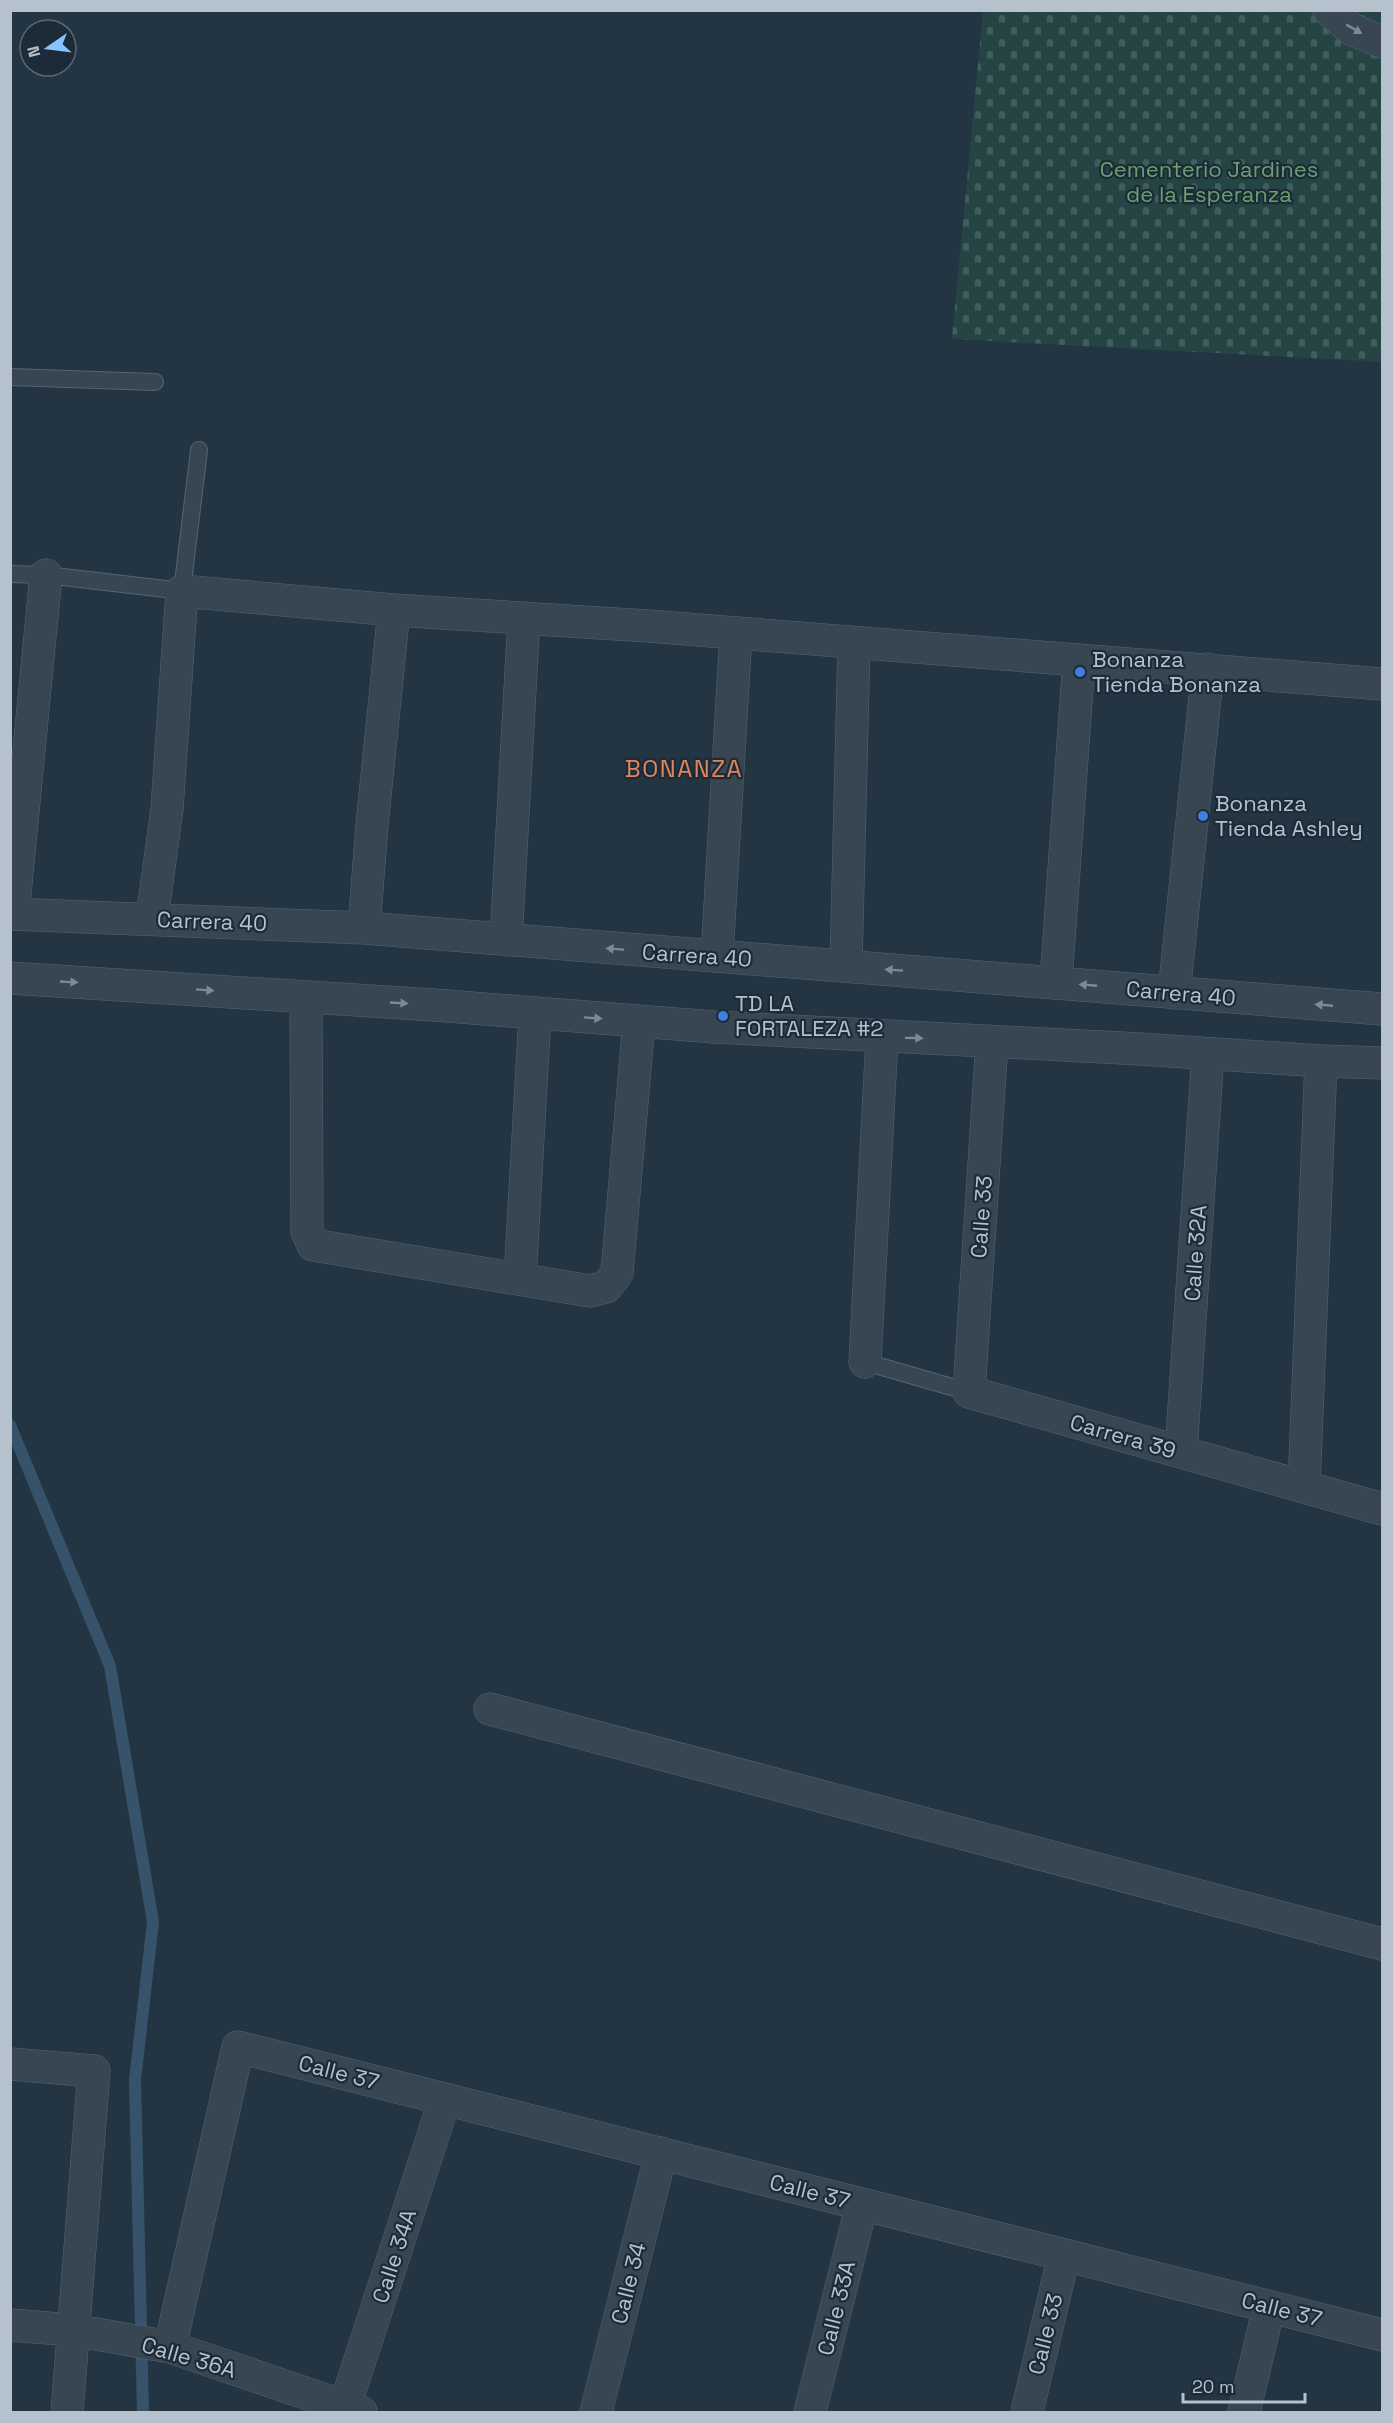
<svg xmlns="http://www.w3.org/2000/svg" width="1393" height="2423" font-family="'Space Grotesk',sans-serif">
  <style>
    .cemetery { fill: url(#cemetery-stones) }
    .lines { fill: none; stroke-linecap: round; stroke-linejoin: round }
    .stream { stroke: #36536b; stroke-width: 12 }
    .service-casing { stroke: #566470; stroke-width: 18 }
    .minor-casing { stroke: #566470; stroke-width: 33 }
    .service { stroke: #384652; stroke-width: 16 }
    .minor { stroke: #384652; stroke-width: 32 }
    .oneway { fill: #7d8a96 }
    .shop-dot { fill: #3f7fe0; stroke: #1d2b38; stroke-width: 2 }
    .labels { text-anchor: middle; stroke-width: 4.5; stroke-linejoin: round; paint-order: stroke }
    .park-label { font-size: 22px; fill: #69a06f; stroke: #1d2b38 }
    .poi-label { font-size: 22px; fill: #b5c1cd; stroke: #1d2b38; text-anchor: start }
    .street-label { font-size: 22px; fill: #b5c1cd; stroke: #1d2b38 }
    .neighbourhood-label { font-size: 24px; letter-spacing: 1.5px; fill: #e0865d; stroke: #1d2b38 }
  </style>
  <defs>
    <pattern id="cemetery-stones" width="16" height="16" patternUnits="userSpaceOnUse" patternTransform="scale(1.5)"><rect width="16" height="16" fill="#254444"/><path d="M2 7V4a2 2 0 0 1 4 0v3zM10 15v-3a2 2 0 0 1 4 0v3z" fill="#425d5e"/></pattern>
  </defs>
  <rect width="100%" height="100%" fill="#233543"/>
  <path class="cemetery" d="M 983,11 L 1382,11 L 1382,362 L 952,339 Z"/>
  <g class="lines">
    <path class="stream" d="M 10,1425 L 110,1666 L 153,1922 L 135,2080 L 143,2412"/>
    <defs>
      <path id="service" d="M 10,377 L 155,382
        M 10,574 L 46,575 L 182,591 L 199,450
        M 865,1362 L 969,1392"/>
      <path id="minor" d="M 1329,10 L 1351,29 L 1382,42
        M 10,914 L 364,928 L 1382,1009
        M 13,914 L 46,575
        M 152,918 L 167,809 L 182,591 L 394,610 L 648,626 L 1382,684
        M 364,928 L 372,825 L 394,610
        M 506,940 L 524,618
        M 717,956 L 736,633
        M 846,966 L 854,643
        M 10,978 L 434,1005 L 714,1027 L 1140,1049 L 1321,1061 L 1382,1063
        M 1056,981 L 1079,660
        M 1174,993 L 1208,669
        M 306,998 L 307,1231 L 313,1245 L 590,1291 L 606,1287 L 617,1273 L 639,1022
        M 992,1042 L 969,1392 L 1382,1509
        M 520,1279 L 535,1014
        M 865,1362 L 882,1037
        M 1181,1452 L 1208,1054
        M 1304,1487 L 1321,1061
        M 490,1709 L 1382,1944
        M 10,2064 L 94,2071 L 67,2412
        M 10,2325 L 73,2330 L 170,2347 L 361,2412
        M 170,2347 L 238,2047 L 1382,2335
        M 343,2412 L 445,2099
        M 596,2412 L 661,2153
        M 810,2412 L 862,2204
        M 1027,2412 L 1064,2255
        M 1244,2412 L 1269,2307"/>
    </defs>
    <use href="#service" class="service-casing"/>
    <use href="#minor" class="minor-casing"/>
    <use href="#service" class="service"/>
    <use href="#minor" class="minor"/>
  </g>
  <defs><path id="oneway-solid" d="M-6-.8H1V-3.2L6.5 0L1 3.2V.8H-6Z" transform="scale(1.5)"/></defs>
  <g class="oneway">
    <use href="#oneway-solid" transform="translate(1354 29) rotate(30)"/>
    <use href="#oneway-solid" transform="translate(615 949) rotate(-176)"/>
    <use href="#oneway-solid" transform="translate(894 970) rotate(-176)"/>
    <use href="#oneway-solid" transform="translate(69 982) rotate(3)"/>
    <use href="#oneway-solid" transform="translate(1088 985) rotate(-175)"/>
    <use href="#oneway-solid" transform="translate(205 990) rotate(4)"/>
    <use href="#oneway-solid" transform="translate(399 1003) rotate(3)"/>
    <use href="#oneway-solid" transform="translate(1324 1005) rotate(-175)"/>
    <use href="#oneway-solid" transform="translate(593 1018) rotate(4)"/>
    <use href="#oneway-solid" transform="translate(914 1038) rotate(1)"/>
  </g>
  <g class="shop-dot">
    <circle cx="1080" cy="672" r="6"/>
    <circle cx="1203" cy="816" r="6"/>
    <circle cx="723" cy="1016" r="6"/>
  </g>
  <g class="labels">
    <g class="park-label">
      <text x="1209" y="177">Cementerio Jardines<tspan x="1209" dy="25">de la Esperanza</tspan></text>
    </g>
    <g class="poi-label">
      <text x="1092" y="667">Bonanza<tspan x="1092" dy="25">Tienda Bonanza</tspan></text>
      <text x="1215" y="811">Bonanza<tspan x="1215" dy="25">Tienda Ashley</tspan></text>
      <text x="735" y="1011">TD LA<tspan x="735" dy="25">FORTALEZA #2</tspan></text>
    </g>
    <g class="street-label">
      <text transform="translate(212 921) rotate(2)" y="8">Carrera 40</text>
      <text transform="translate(697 955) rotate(4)" y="8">Carrera 40</text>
      <text transform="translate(1181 993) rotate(5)" y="8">Carrera 40</text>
      <text transform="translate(981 1217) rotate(-86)" y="8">Calle 33</text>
      <text transform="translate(1195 1253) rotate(-86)" y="8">Calle 32A</text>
      <text transform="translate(1123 1436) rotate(16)" y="8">Carrera 39</text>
      <text transform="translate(339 2072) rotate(14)" y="8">Calle 37</text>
      <text transform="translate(810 2191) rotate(14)" y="8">Calle 37</text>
      <text transform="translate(394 2256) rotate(-72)" y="8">Calle 34A</text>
      <text transform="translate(628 2283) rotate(-76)" y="8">Calle 34</text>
      <text transform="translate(836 2308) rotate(-76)" y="8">Calle 33A</text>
      <text transform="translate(1282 2309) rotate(14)" y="8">Calle 37</text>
      <text transform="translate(1045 2334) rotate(-76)" y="8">Calle 33</text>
      <text transform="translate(189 2357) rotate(16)" y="8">Calle 36A</text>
    </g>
    <g class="neighbourhood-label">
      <text x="684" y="777">BONANZA</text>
    </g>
  </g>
  <rect width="1393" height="2423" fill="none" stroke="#b5c1cd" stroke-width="24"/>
  <g transform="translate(48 48) rotate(256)"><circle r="28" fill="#1d2b38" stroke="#5a6774" stroke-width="1.5"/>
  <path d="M0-4.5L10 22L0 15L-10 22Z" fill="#87c4ff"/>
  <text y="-9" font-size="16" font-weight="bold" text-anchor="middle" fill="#b5c1cd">N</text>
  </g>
  <path d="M1183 2393v9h122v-9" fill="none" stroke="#b5c1cd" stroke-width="3"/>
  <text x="1192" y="2393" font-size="18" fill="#b5c1cd" stroke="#1d2b38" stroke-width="4.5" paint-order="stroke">20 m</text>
</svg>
